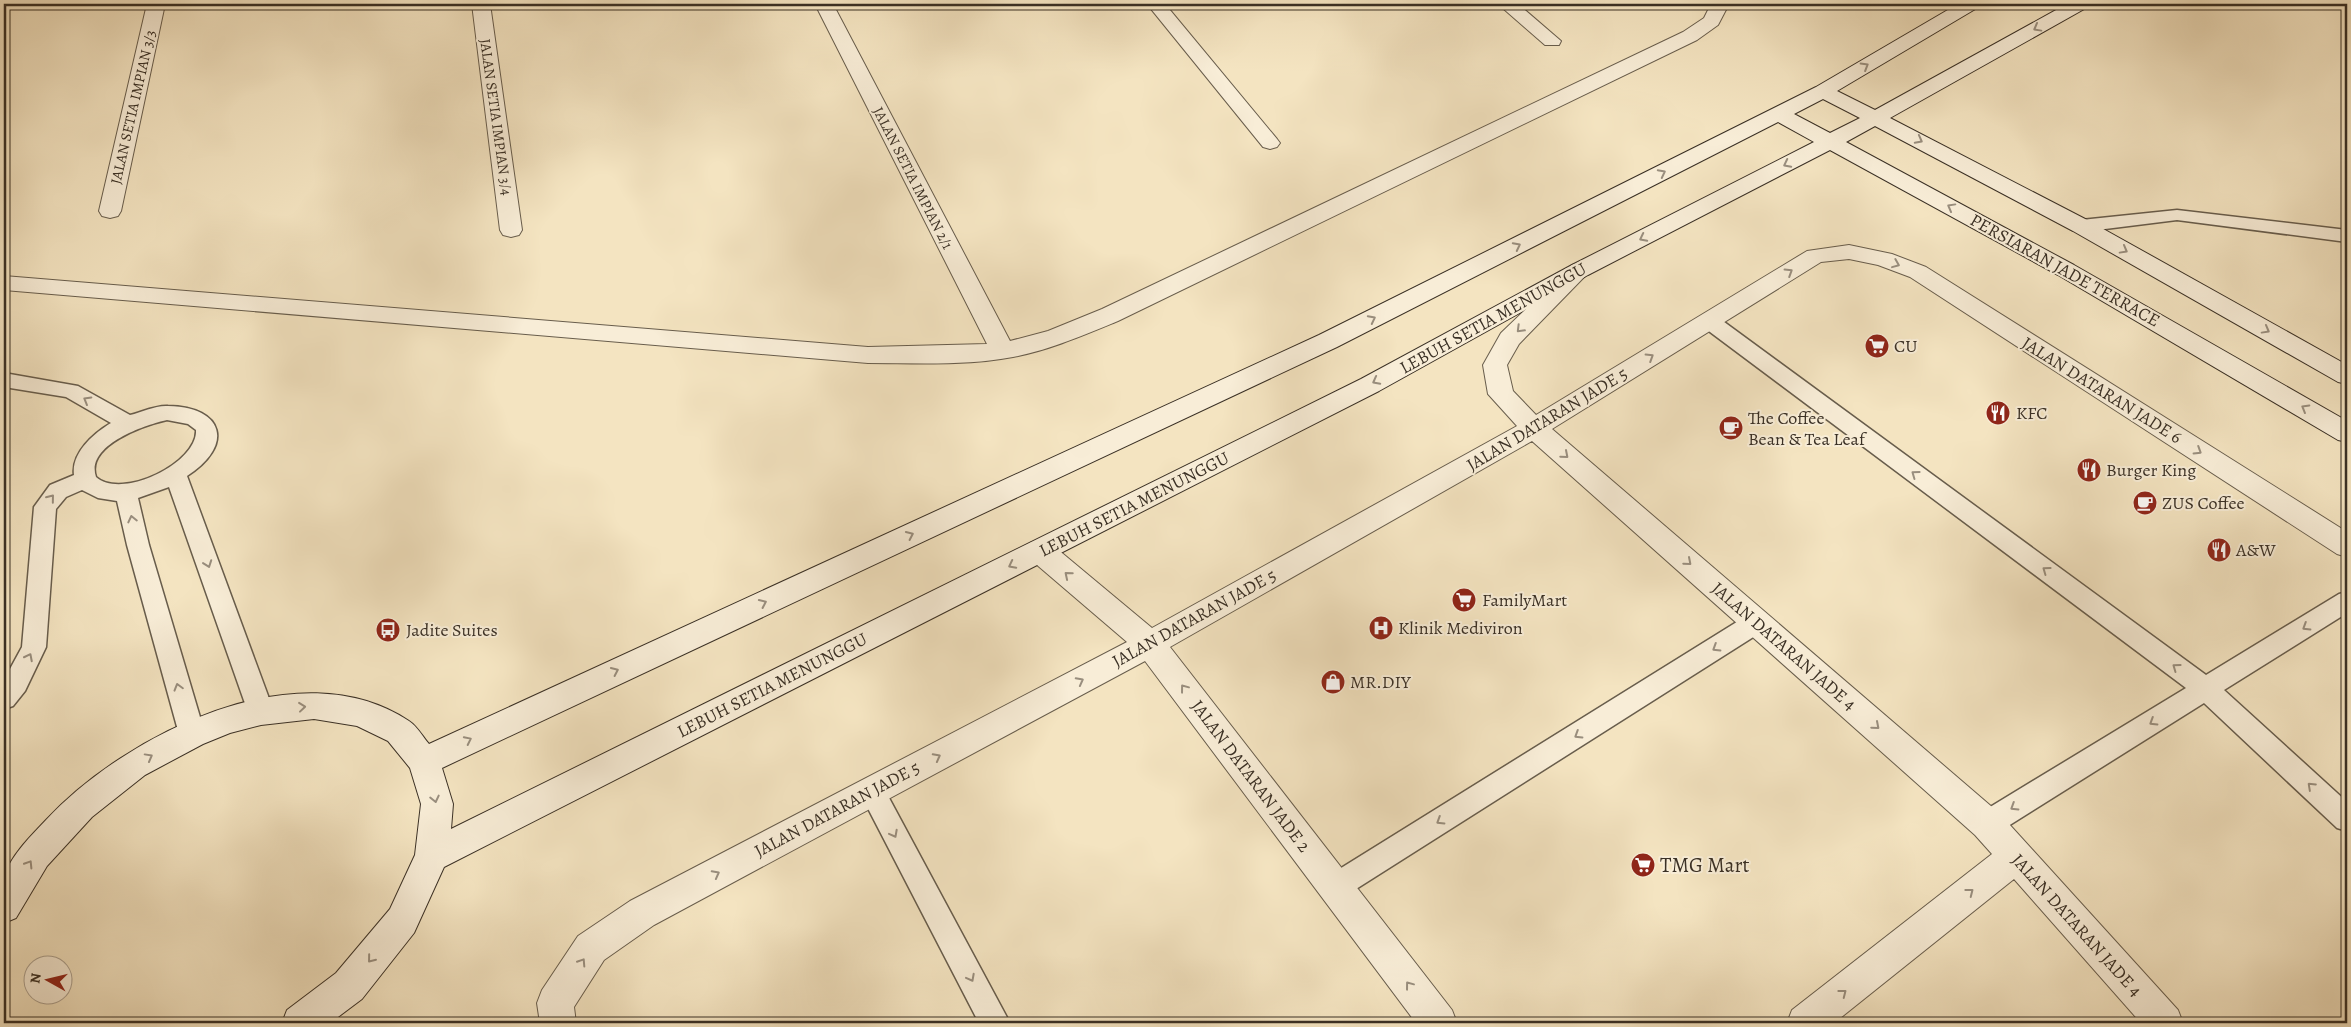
<svg xmlns="http://www.w3.org/2000/svg" width="2351" height="1027" font-family="Alegreya,serif">
  <style>
    .lines { fill: none; stroke-linecap: round; stroke-linejoin: round }
    .lane-casing { stroke: #685d4c; stroke-width: 3 }
    .street-casing { stroke: #685d4c; stroke-width: 2 }
    .secondary-casing { stroke: #3a3025; stroke-width: 2 }
    .lane { fill: #f8edd7; fill-rule: evenodd }
    .street { fill: #f8edd7; fill-rule: evenodd }
    .secondary { fill: #f8edd7; fill-rule: evenodd }
    .oneway { stroke: #998e7e }
    .labels { text-anchor: middle; stroke-width: 4; stroke-linejoin: round; paint-order: stroke }
    .far-street-label { font-size: 15px; fill: #3a3025; stroke: #f8edd7 }
    .street-label { font-size: 18px; fill: #3a3025; stroke: #f8edd7 }
    .poi-label { font-size: 18px; fill: #3a3025; stroke: #f8edd7; text-anchor: start }
    .near-poi-label { font-size: 21px; fill: #3a3025; stroke: #f8edd7; text-anchor: start }
  </style>
  <rect width="100%" height="100%" fill="#f4e4c1"/>
  <filter id="stains"><feTurbulence type="fractalNoise" baseFrequency=".004" numOctaves="4"/><feColorMatrix values="0 0 0 0 .2 0 0 0 0 .09 0 0 0 0 .02 0 0 0 .5 -.17"/></filter>
  <radialGradient id="worn" r=".72"><stop offset=".6" stop-color="#630" stop-opacity="0"/><stop offset="1" stop-color="#630" stop-opacity=".3"/></radialGradient>
  <g class="lines">
    <defs>
      <path id="lane" d="M 2177,210 L 2347,230 L 2347,242 L 2177,220 L 2081,232 L 2075,230 L 2072,226 L 2075,222 L 2081,220 Z
        M 1709,315 L 1716,316 L 2206,675 L 2339,594 L 2347,592 L 2347,613 L 2224,690 L 2347,802 L 2347,831 L 2337,828 L 2204,703 L 1997,833 L 1987,836 L 1977,833 L 1973,824 L 1977,815 L 2186,688 L 1702,326 L 1699,321 L 1702,316 Z
        M 4,373 L 78,386 L 130,415 C 142,412 156,405 168,406 C 225,407 234,446 187,476 L 274,712 L 270,720 L 261,723 L 252,720 L 248,712 L 169,487 L 138,498 L 149,545 L 205,734 L 201,742 L 192,745 L 183,742 L 179,734 L 127,545 L 117,501 L 98,498 L 82,490 L 66,497 L 56,509 L 46,647 L 25,691 L 13,706 L 4,709 L 4,680 L 22,647 L 34,507 L 50,485 L 74,475 C 71,453 94,433 111,423 L 66,397 L 4,387 ZM 167,420 L 188,424 L 196,430 C 198,463 122,500 96,477 C 85,445 145,425 167,420 Z
        M 1757,612 L 1766,615 L 1769,622 L 1766,629 L 1345,896 L 1335,900 L 1325,896 L 1321,887 L 1325,878 L 1748,615 Z
        M 872,779 L 881,783 L 1010,1023 L 979,1023 L 859,791 L 863,783 Z"/>
      <path id="street" d="M 147,4 L 165,4 L 121,211 L 118,216 L 110,218 L 102,216 L 99,211 Z
        M 472,4 L 490,4 L 522,230 L 519,235 L 511,237 L 503,235 L 500,230 Z
        M 815,4 L 833,4 L 1010,341 L 1048,331 L 1102,309 L 1683,32 L 1704,18 L 1711,4 L 1729,4 L 1718,25 L 1697,40 L 1118,321 C 1084,335 1050,350 1013,357 C 966,366 916,363 868,363 L 4,290 L 4,276 L 868,347 L 987,344 Z
        M 1147,4 L 1165,4 L 1277,139 L 1280,143 L 1277,147 L 1270,149 L 1263,147 Z
        M 1498,4 L 1518,4 L 1561,41 L 1559,45 L 1545,45 Z
        M 1849,245 L 1892,254 L 1926,267 L 2347,532 L 2347,557 L 2337,554 L 1910,277 L 1878,265 L 1849,259 L 1821,262 L 1552,429 L 1999,813 L 2178,1010 L 2183,1023 L 2141,1023 L 2014,879 L 1834,1023 L 1787,1023 L 1792,1010 L 1992,854 L 1975,835 L 1532,441 L 1170,647 L 1452,1010 L 1457,1023 L 1416,1023 L 1145,661 L 654,925 L 604,960 L 574,1007 L 576,1023 L 540,1023 L 537,1003 L 542,990 L 578,936 L 630,901 L 1127,642 L 1030,559 L 1026,551 L 1030,543 L 1040,540 L 1050,543 L 1152,628 L 1517,426 L 1488,394 L 1483,365 L 1501,333 L 1572,265 L 1580,263 L 1588,265 L 1591,270 L 1519,344 L 1507,365 L 1513,391 L 1536,415 L 1807,251 Z"/>
      <path id="secondary" d="M 1958,4 L 1980,4 L 1977,8 L 1837,91 L 1875,110 L 2067,4 L 2089,4 L 2086,8 L 1890,118 L 2089,221 L 2347,365 L 2347,384 L 2338,382 L 2073,231 L 1875,126 L 1846,142 L 2074,265 L 2347,421 L 2347,442 L 2338,440 L 2058,275 L 1830,150 L 1588,275 L 1379,391 L 444,867 L 414,933 L 362,999 L 330,1023 L 282,1023 L 287,1010 L 336,973 L 390,909 L 415,855 L 421,804 L 410,768 L 388,741 L 357,726 L 314,719 L 261,725 L 230,733 L 203,744 L 145,775 L 92,817 L 47,866 L 16,918 L 4,923 C 4,911 0,884 5,874 C 13,853 31,836 46,820 C 125,735 298,647 409,721 C 417,726 423,737 429,744 L 1319,335 L 1816,87 ZM 1823,99 L 1860,118 L 1830,133 L 1794,114 ZM 1778,122 L 1814,142 L 1572,265 L 1361,379 L 451,829 L 453,804 L 442,768 L 1337,347 Z"/>
    </defs>
    <use href="#lane" class="lane-casing"/>
    <use href="#street" class="street-casing"/>
    <use href="#secondary" class="secondary-casing"/>
    <use href="#lane" class="lane"/>
    <use href="#street" class="street"/>
    <use href="#secondary" class="secondary"/>
  </g>
  <defs><path id="oneway-chevron" d="M-2-3.5L2.5 0L-2 3.5" fill="none" stroke-width="1.6" stroke-linecap="round" stroke-linejoin="round" transform="scale(1.25)"/></defs>
  <g class="oneway">
    <use href="#oneway-chevron" transform="translate(2037 28) rotate(151)"/>
    <use href="#oneway-chevron" transform="translate(1865 66) rotate(-31)"/>
    <use href="#oneway-chevron" transform="translate(1919 140) rotate(28)"/>
    <use href="#oneway-chevron" transform="translate(1787 164) rotate(153)"/>
    <use href="#oneway-chevron" transform="translate(1662 173) rotate(-27)"/>
    <use href="#oneway-chevron" transform="translate(1951 207) rotate(-151)"/>
    <use href="#oneway-chevron" transform="translate(1643 238) rotate(153)"/>
    <use href="#oneway-chevron" transform="translate(1517 246) rotate(-27)"/>
    <use href="#oneway-chevron" transform="translate(2124 250) rotate(29)"/>
    <use href="#oneway-chevron" transform="translate(1896 264) rotate(22)"/>
    <use href="#oneway-chevron" transform="translate(1789 272) rotate(-32)"/>
    <use href="#oneway-chevron" transform="translate(1372 319) rotate(-27)"/>
    <use href="#oneway-chevron" transform="translate(1520 329) rotate(135)"/>
    <use href="#oneway-chevron" transform="translate(2266 330) rotate(29)"/>
    <use href="#oneway-chevron" transform="translate(1650 357) rotate(-32)"/>
    <use href="#oneway-chevron" transform="translate(1376 381) rotate(152)"/>
    <use href="#oneway-chevron" transform="translate(87 400) rotate(-150)"/>
    <use href="#oneway-chevron" transform="translate(2305 408) rotate(-150)"/>
    <use href="#oneway-chevron" transform="translate(2198 451) rotate(32)"/>
    <use href="#oneway-chevron" transform="translate(1565 455) rotate(41)"/>
    <use href="#oneway-chevron" transform="translate(1915 474) rotate(-144)"/>
    <use href="#oneway-chevron" transform="translate(51 498) rotate(-51)"/>
    <use href="#oneway-chevron" transform="translate(132 519) rotate(-103)"/>
    <use href="#oneway-chevron" transform="translate(910 535) rotate(-25)"/>
    <use href="#oneway-chevron" transform="translate(1688 562) rotate(41)"/>
    <use href="#oneway-chevron" transform="translate(208 564) rotate(70)"/>
    <use href="#oneway-chevron" transform="translate(1012 565) rotate(153)"/>
    <use href="#oneway-chevron" transform="translate(2046 570) rotate(-144)"/>
    <use href="#oneway-chevron" transform="translate(1068 575) rotate(-140)"/>
    <use href="#oneway-chevron" transform="translate(763 603) rotate(-25)"/>
    <use href="#oneway-chevron" transform="translate(2306 627) rotate(148)"/>
    <use href="#oneway-chevron" transform="translate(1716 648) rotate(148)"/>
    <use href="#oneway-chevron" transform="translate(29 657) rotate(-63)"/>
    <use href="#oneway-chevron" transform="translate(2176 667) rotate(-144)"/>
    <use href="#oneway-chevron" transform="translate(615 671) rotate(-25)"/>
    <use href="#oneway-chevron" transform="translate(1080 681) rotate(-28)"/>
    <use href="#oneway-chevron" transform="translate(178 687) rotate(-106)"/>
    <use href="#oneway-chevron" transform="translate(1184 688) rotate(-127)"/>
    <use href="#oneway-chevron" transform="translate(302 707) rotate(-6)"/>
    <use href="#oneway-chevron" transform="translate(2153 722) rotate(148)"/>
    <use href="#oneway-chevron" transform="translate(1876 726) rotate(41)"/>
    <use href="#oneway-chevron" transform="translate(1578 735) rotate(148)"/>
    <use href="#oneway-chevron" transform="translate(468 740) rotate(-26)"/>
    <use href="#oneway-chevron" transform="translate(149 757) rotate(-29)"/>
    <use href="#oneway-chevron" transform="translate(937 757) rotate(-28)"/>
    <use href="#oneway-chevron" transform="translate(2311 786) rotate(-137)"/>
    <use href="#oneway-chevron" transform="translate(435 799) rotate(77)"/>
    <use href="#oneway-chevron" transform="translate(2014 807) rotate(148)"/>
    <use href="#oneway-chevron" transform="translate(1440 821) rotate(148)"/>
    <use href="#oneway-chevron" transform="translate(894 834) rotate(62)"/>
    <use href="#oneway-chevron" transform="translate(29 864) rotate(-58)"/>
    <use href="#oneway-chevron" transform="translate(716 874) rotate(-28)"/>
    <use href="#oneway-chevron" transform="translate(1970 892) rotate(-38)"/>
    <use href="#oneway-chevron" transform="translate(371 959) rotate(129)"/>
    <use href="#oneway-chevron" transform="translate(582 962) rotate(-57)"/>
    <use href="#oneway-chevron" transform="translate(971 978) rotate(62)"/>
    <use href="#oneway-chevron" transform="translate(1409 985) rotate(-127)"/>
    <use href="#oneway-chevron" transform="translate(1843 993) rotate(-38)"/>
  </g>
  <defs>
    <symbol id="supermarket-disc" viewBox="-11 -11 22 22"><circle r="9.5" fill="#8f2418" stroke="#f8edd7"/><path d="M-6-5.5h2.5l.6 2H6L4.5 2H-2.5L-4.4-4H-6ZM-1.5 3.2a1.3 1.3 0 1 0 .1 0ZM3 3.2a1.3 1.3 0 1 0 .1 0Z" fill="#fff"/></symbol>
    <symbol id="restaurant-disc" viewBox="-11 -11 22 22"><circle r="9.5" fill="#8f2418" stroke="#f8edd7"/><path d="M-5-6h1v4h1v-4h1v4h1v-4h1v5L-1.5 .5V6h-2V.5L-5-1ZM5-6V6H3V1.5H1.5Q1.5-4 5-6Z" fill="#fff"/></symbol>
    <symbol id="cafe-disc" viewBox="-11 -11 22 22"><circle r="9.5" fill="#8f2418" stroke="#f8edd7"/><path d="M-5.5-4.5H6V0H3Q3 3.5 0 3.5H-2.5Q-5.5 3.5-5.5 0ZM3-3.2v2h1.7v-2ZM-6 4.5H4V6H-6Z" fill="#fff"/></symbol>
    <symbol id="hospital-disc" viewBox="-11 -11 22 22"><circle r="9.5" fill="#8f2418" stroke="#f8edd7"/><path d="M-5-5h3v3.5h4V-5h3V5h-3V1.5h-4V5h-3Z" fill="#fff"/></symbol>
    <symbol id="bus-disc" viewBox="-11 -11 22 22"><circle r="9.5" fill="#8f2418" stroke="#f8edd7"/><path d="M-5-6H5V4H4V6H2V4H-2V6H-4V4H-5ZM-3.5-4V0h7V-4ZM-3.5 1.2v1.5H-2V1.2ZM2 1.2v1.5H3.5V1.2Z" fill="#fff"/></symbol>
    <symbol id="shop-disc" viewBox="-11 -11 22 22"><circle r="9.5" fill="#8f2418" stroke="#f8edd7"/><path d="M-5-2.5h2.3a2.7 3.5 0 0 1 5.4 0H5L5.5 6h-11ZM-1.5-2.5h3a1.5 2.3 0 0 0-3 0Z" fill="#fff"/></symbol>
  </defs>
  <g fill-rule="evenodd">
    <use href="#supermarket-disc" x="1863" y="332" width="28" height="28"/>
    <use href="#restaurant-disc" x="1984" y="399" width="28" height="28"/>
    <use href="#cafe-disc" x="1717" y="414" width="28" height="28"/>
    <use href="#restaurant-disc" x="2075" y="456" width="28" height="28"/>
    <use href="#cafe-disc" x="2131" y="489" width="28" height="28"/>
    <use href="#restaurant-disc" x="2205" y="536" width="28" height="28"/>
    <use href="#supermarket-disc" x="1450" y="586" width="28" height="28"/>
    <use href="#hospital-disc" x="1367" y="614" width="28" height="28"/>
    <use href="#bus-disc" x="374" y="616" width="28" height="28"/>
    <use href="#shop-disc" x="1319" y="668" width="28" height="28"/>
    <use href="#supermarket-disc" x="1629" y="851" width="28" height="28"/>
  </g>
  <g class="labels">
    <g class="far-street-label">
      <text transform="translate(133 107) rotate(-77)" y="5">JALAN SETIA IMPIAN 3/3</text>
      <text transform="translate(496 117) rotate(82)" y="5">JALAN SETIA IMPIAN 3/4</text>
      <text transform="translate(913 178) rotate(63)" y="5">JALAN SETIA IMPIAN 2/1</text>
    </g>
    <g class="street-label">
      <text transform="translate(2065 270) rotate(29)" y="6">PERSIARAN JADE TERRACE</text>
      <text transform="translate(1493 318) rotate(-29)" y="6">LEBUH SETIA MENUNGGU</text>
      <text transform="translate(2102 390) rotate(32)" y="6">JALAN DATARAN JADE 6</text>
      <text transform="translate(1547 419) rotate(-31)" y="6">JALAN DATARAN JADE 5</text>
      <text transform="translate(1134 504) rotate(-27)" y="6">LEBUH SETIA MENUNGGU</text>
      <text transform="translate(1194 618) rotate(-29)" y="6">JALAN DATARAN JADE 5</text>
      <text transform="translate(1784 646) rotate(41)" y="6">JALAN DATARAN JADE 4</text>
      <text transform="translate(772 685) rotate(-27)" y="6">LEBUH SETIA MENUNGGU</text>
      <text transform="translate(1251 776) rotate(53)" y="6">JALAN DATARAN JADE 2</text>
      <text transform="translate(837 809) rotate(-28)" y="6">JALAN DATARAN JADE 5</text>
      <text transform="translate(2077 925) rotate(48)" y="6">JALAN DATARAN JADE 4</text>
    </g>
    <g class="poi-label">
      <text x="1894" y="352">CU</text>
      <text x="2016" y="419">KFC</text>
      <text x="1748" y="424">The Coffee<tspan x="1748" dy="21">Bean &amp; Tea Leaf</tspan></text>
      <text x="2106" y="476">Burger King</text>
      <text x="2162" y="509">ZUS Coffee</text>
      <text x="2236" y="556">A&amp;W</text>
      <text x="1482" y="606">FamilyMart</text>
      <text x="1398" y="634">Klinik Mediviron</text>
      <text x="406" y="636">Jadite Suites</text>
      <text x="1350" y="688">MR.DIY</text>
    </g>
    <g class="near-poi-label">
      <text x="1660" y="872">TMG Mart</text>
    </g>
  </g>
  <rect width="2351" height="1027" fill="none" stroke="#f4e4c1" stroke-width="20"/>
  <rect x="5" y="5" width="2341" height="1017" fill="none" stroke="#3a3025" stroke-width="2.5"/>
  <rect x="10" y="10" width="2331" height="1007" fill="none" stroke="#3a3025"/>
  <g transform="translate(48 980) rotate(278)"><circle r="24" fill="#f8edd7" stroke="#aca190"/>
  <path d="M0-4L9 19L0 12L-9 19Z" fill="#8f2418"/>
  <text y="-8" font-size="14" font-weight="bold" text-anchor="middle" fill="#3a3025">N</text>
  </g>
  <rect width="100%" height="100%" filter="url(#stains)"/>
  <rect width="100%" height="100%" fill="url(#worn)"/>
</svg>
